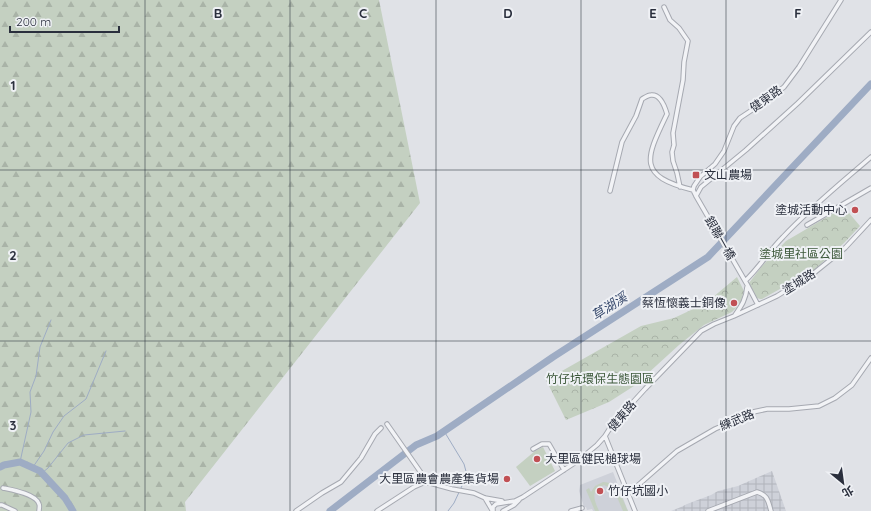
<svg xmlns="http://www.w3.org/2000/svg" width="871" height="511" font-family="Quicksand,'Noto Sans TC',sans-serif">
  <style>
    .built { fill: #ced1d9 }
    .industrial { fill: url(#industrial-grid) }
    .forest { fill: url(#forest-firs) }
    .park { fill: url(#park-crowns) }
    .pitch { fill: #c4d0c1 }
    .lines { fill: none; stroke-linecap: round; stroke-linejoin: round }
    .stream { stroke: #9eacc4; stroke-width: 1 }
    .river { stroke: #9eacc4; stroke-width: 7 }
    .minor-casing { stroke: #a6a9b1; stroke-width: 5.5 }
    .minor { stroke: #f2f3f6; stroke-width: 3.5 }
    .grid { fill: none; stroke: #2a2f3d; stroke-width: 1; stroke-opacity: 0.55 }
    .poi-dot { fill: #c15054; stroke: #eff1f5; stroke-width: 1.5 }
    .labels { text-anchor: middle; stroke-width: 4; stroke-linejoin: round; paint-order: stroke }
    .street-label { font-size: 12px; fill: #2a2f3d; stroke: #eff1f5 }
    .poi-label { font-size: 12px; fill: #2a2f3d; stroke: #eff1f5; text-anchor: start }
    .park-label { font-size: 12px; fill: #3b5739; stroke: #eff1f5 }
    .water-label { font-size: 13px; font-style: italic; fill: #384a6d; stroke: #eff1f5 }
    .grid-label { font-size: 13px; text-anchor: middle; font-weight: bold; fill: #2a2f3d; stroke: #eff1f5; stroke-width: 4; stroke-linejoin: round; paint-order: stroke }
  </style>
  <defs>
    <pattern id="industrial-grid" width="8" height="8" patternUnits="userSpaceOnUse"><rect width="8" height="8" fill="#ced1d9"/><path d="M0 4h8M4 0v8" fill="none" stroke="#b1b4bb"/></pattern>
    <pattern id="forest-firs" width="22" height="20" patternUnits="userSpaceOnUse"><rect width="22" height="20" fill="#c4d0c1"/><path d="M5 1l3.5 6h-7zM16 11l3.5 6h-7z" fill="#a9b3a7"/></pattern>
    <pattern id="park-crowns" width="20" height="18" patternUnits="userSpaceOnUse"><rect width="20" height="18" fill="#c4d0c1"/><path d="M2 6a3 3 0 1 1 6 0M12 15a3 3 0 1 1 6 0" fill="none" stroke="#a9b3a7"/></pattern>
  </defs>
  <rect width="100%" height="100%" fill="#e0e2e7"/>
  <path class="built" d="M 613,472 L 628,511 L 593,511 L 592,509 L 587,510 L 586,507 L 584,507 L 579,491 L 580,485 Z"/>
  <path class="industrial" d="M 772,471 L 786,511 L 671,511 L 681,507 L 687,504 L 711,495 L 718,491 L 738,486 Z"/>
  <path class="forest" d="M 0,0 L 379,0 L 420,203 L 185,502 L 186,511 L 0,511 Z"/>
  <path class="park" d="M 844,207 L 860,226 L 844,243 L 814,270 L 762,299 L 760,299 L 757,298 L 749,283 L 762,266 L 786,241 Z
    M 737,277 L 744,291 L 741,301 L 736,308 L 732,312 L 704,325 L 679,345 L 634,386 L 609,402 L 566,420 L 546,380 L 641,326 L 674,318 L 706,303 Z"/>
  <path class="pitch" d="M 543,447 L 555,471 L 530,486 L 516,467 L 535,451 Z
    M 603,482 C 619,482 622,499 628,511 L 623,511 L 614,490 L 604,485 C 590,492 594,499 599,511 L 595,511 L 586,490 L 589,488 L 591,492 L 595,486 Z"/>
  <g class="lines">
    <path class="stream" d="M 444,431 L 464,464 L 467,475 L 454,503 L 448,511
      M 20,462 L 31,412 L 30,392 L 36,376 L 40,347 L 51,320
      M 33,467 L 44,451 L 53,432 L 64,416 L 86,399 L 106,351
      M 42,473 L 48,468 L 68,443 L 84,435 L 125,431"/>
    <path class="river" d="M 0,467 L 4,465 L 20,462 L 40,471 L 65,498 L 73,511
      M 330,511 L 416,445 L 437,436 L 553,357 L 708,257 L 871,84"/>
    <defs>
      <path id="minor" d="M 664,7 L 670,20 L 679,28 L 688,41 L 684,62 L 683,80 L 673,133 L 674,145 L 672,152 L 673,161 L 677,173 L 680,187
        M 610,191 L 622,142 L 636,116 L 642,99 C 644,98 648,95 651,95 C 660,94 665,107 667,114 C 646,158 636,176 693,190
        M 696,196 L 701,187 L 746,150 L 798,103 L 871,32
        M 807,225 L 871,188
        M 745,281 C 759,268 769,251 783,237 C 810,208 841,183 871,157
        M 758,305 L 748,286 L 696,196 L 693,190 L 694,186 L 700,177 L 715,164 L 724,151 L 734,126 L 740,118 L 767,100 L 784,87 L 799,67 L 841,0
        M 735,315 C 742,305 746,299 747,287
        M 387,424 L 424,477 L 430,483
        M 605,436 L 635,511
        M 533,449 L 542,444 L 549,444 L 564,470
        M 3,488 C 13,490 36,494 39,504 C 40,506 39,509 39,511
        M 628,494 L 677,451 L 715,429 L 753,412 L 767,409 L 789,409 L 819,406 L 835,398 L 852,385 L 871,358
        M 485,498 L 492,510
        M 0,505 L 2,505 L 15,511
        M 296,511 L 322,493 L 341,482 L 361,458 L 375,434 L 381,428
        M 377,511 L 414,487 L 423,483 L 430,483 L 452,489 L 474,493 L 485,498 L 502,501
        M 493,511 L 493,507 L 496,504 L 515,501 L 523,497 L 579,460 L 597,445 L 605,436 L 612,425 L 645,389 L 701,331 L 714,324 L 734,316 L 777,296 L 814,273 L 845,248 L 871,220
        M 503,511 L 514,505 L 519,500
        M 571,511 L 582,508
        M 708,511 L 757,492 C 768,495 768,501 771,511"/>
    </defs>
    <use href="#minor" class="minor-casing"/>
    <use href="#minor" class="minor"/>
  </g>
  <path class="grid" d="M 145,0 L 145,511M 290,0 L 290,511M 436,0 L 436,511M 581,0 L 581,511M 726,0 L 726,511M 0,170 L 871,170M 0,341 L 871,341"/>
  <g class="poi-dot">
    <rect x="692" y="171" width="8" height="8" rx="2"/>
    <circle cx="855" cy="210" r="4"/>
    <circle cx="734" cy="303" r="4"/>
    <circle cx="537" cy="459" r="4"/>
    <circle cx="507" cy="479" r="4"/>
    <circle cx="600" cy="491" r="4"/>
  </g>
  <g class="labels">
    <g class="street-label">
      <text transform="translate(766 99) rotate(-36)" y="4">健東路</text>
      <text transform="translate(720 238) rotate(60)" y="4">銀聯一橋</text>
      <text transform="translate(799 282) rotate(-32)" y="4">塗城路</text>
      <text transform="translate(622 416) rotate(-50)" y="4">健東路</text>
      <text transform="translate(737 420) rotate(-22)" y="4">練武路</text>
    </g>
    <g class="poi-label">
      <text x="704" y="179">文山農場</text>
      <text x="847" y="214" text-anchor="end">塗城活動中心</text>
      <text x="726" y="307" text-anchor="end">蔡恆懷義士銅像</text>
      <text x="545" y="463">大里區健民槌球場</text>
      <text x="499" y="483" text-anchor="end">大里區農會農產集貨場</text>
      <text x="608" y="495">竹仔坑國小</text>
    </g>
    <g class="park-label">
      <text x="801" y="258">塗城里社區公園</text>
      <text x="600" y="383">竹仔坑環保生態園區</text>
    </g>
    <g class="water-label">
      <text transform="translate(609 306) rotate(-33)" y="5">草湖溪</text>
    </g>
  </g>
  <g class="grid-label">
    <text x="218" y="18">B</text>
    <text x="363" y="18">C</text>
    <text x="508" y="18">D</text>
    <text x="653" y="18">E</text>
    <text x="798" y="18">F</text>
    <text x="13" y="90">1</text>
    <text x="13" y="260">2</text>
    <text x="13" y="430">3</text>
  </g>
  <g transform="translate(843 483) rotate(151)" stroke="#eff1f5" stroke-width="3" paint-order="stroke">
  <path d="M0-3L7 15L0 10L-7 15Z" fill="#2a2f3d"/>
  <text y="-6" font-size="11" font-weight="bold" text-anchor="middle" fill="#2a2f3d">北</text>
  </g>
  <path d="M10 26v6h109v-6" fill="none" stroke="#2a2f3d" stroke-width="2"/>
  <text x="16" y="26" font-size="12" fill="#2a2f3d" stroke="#eff1f5" stroke-width="3" paint-order="stroke">200 m</text>
</svg>
